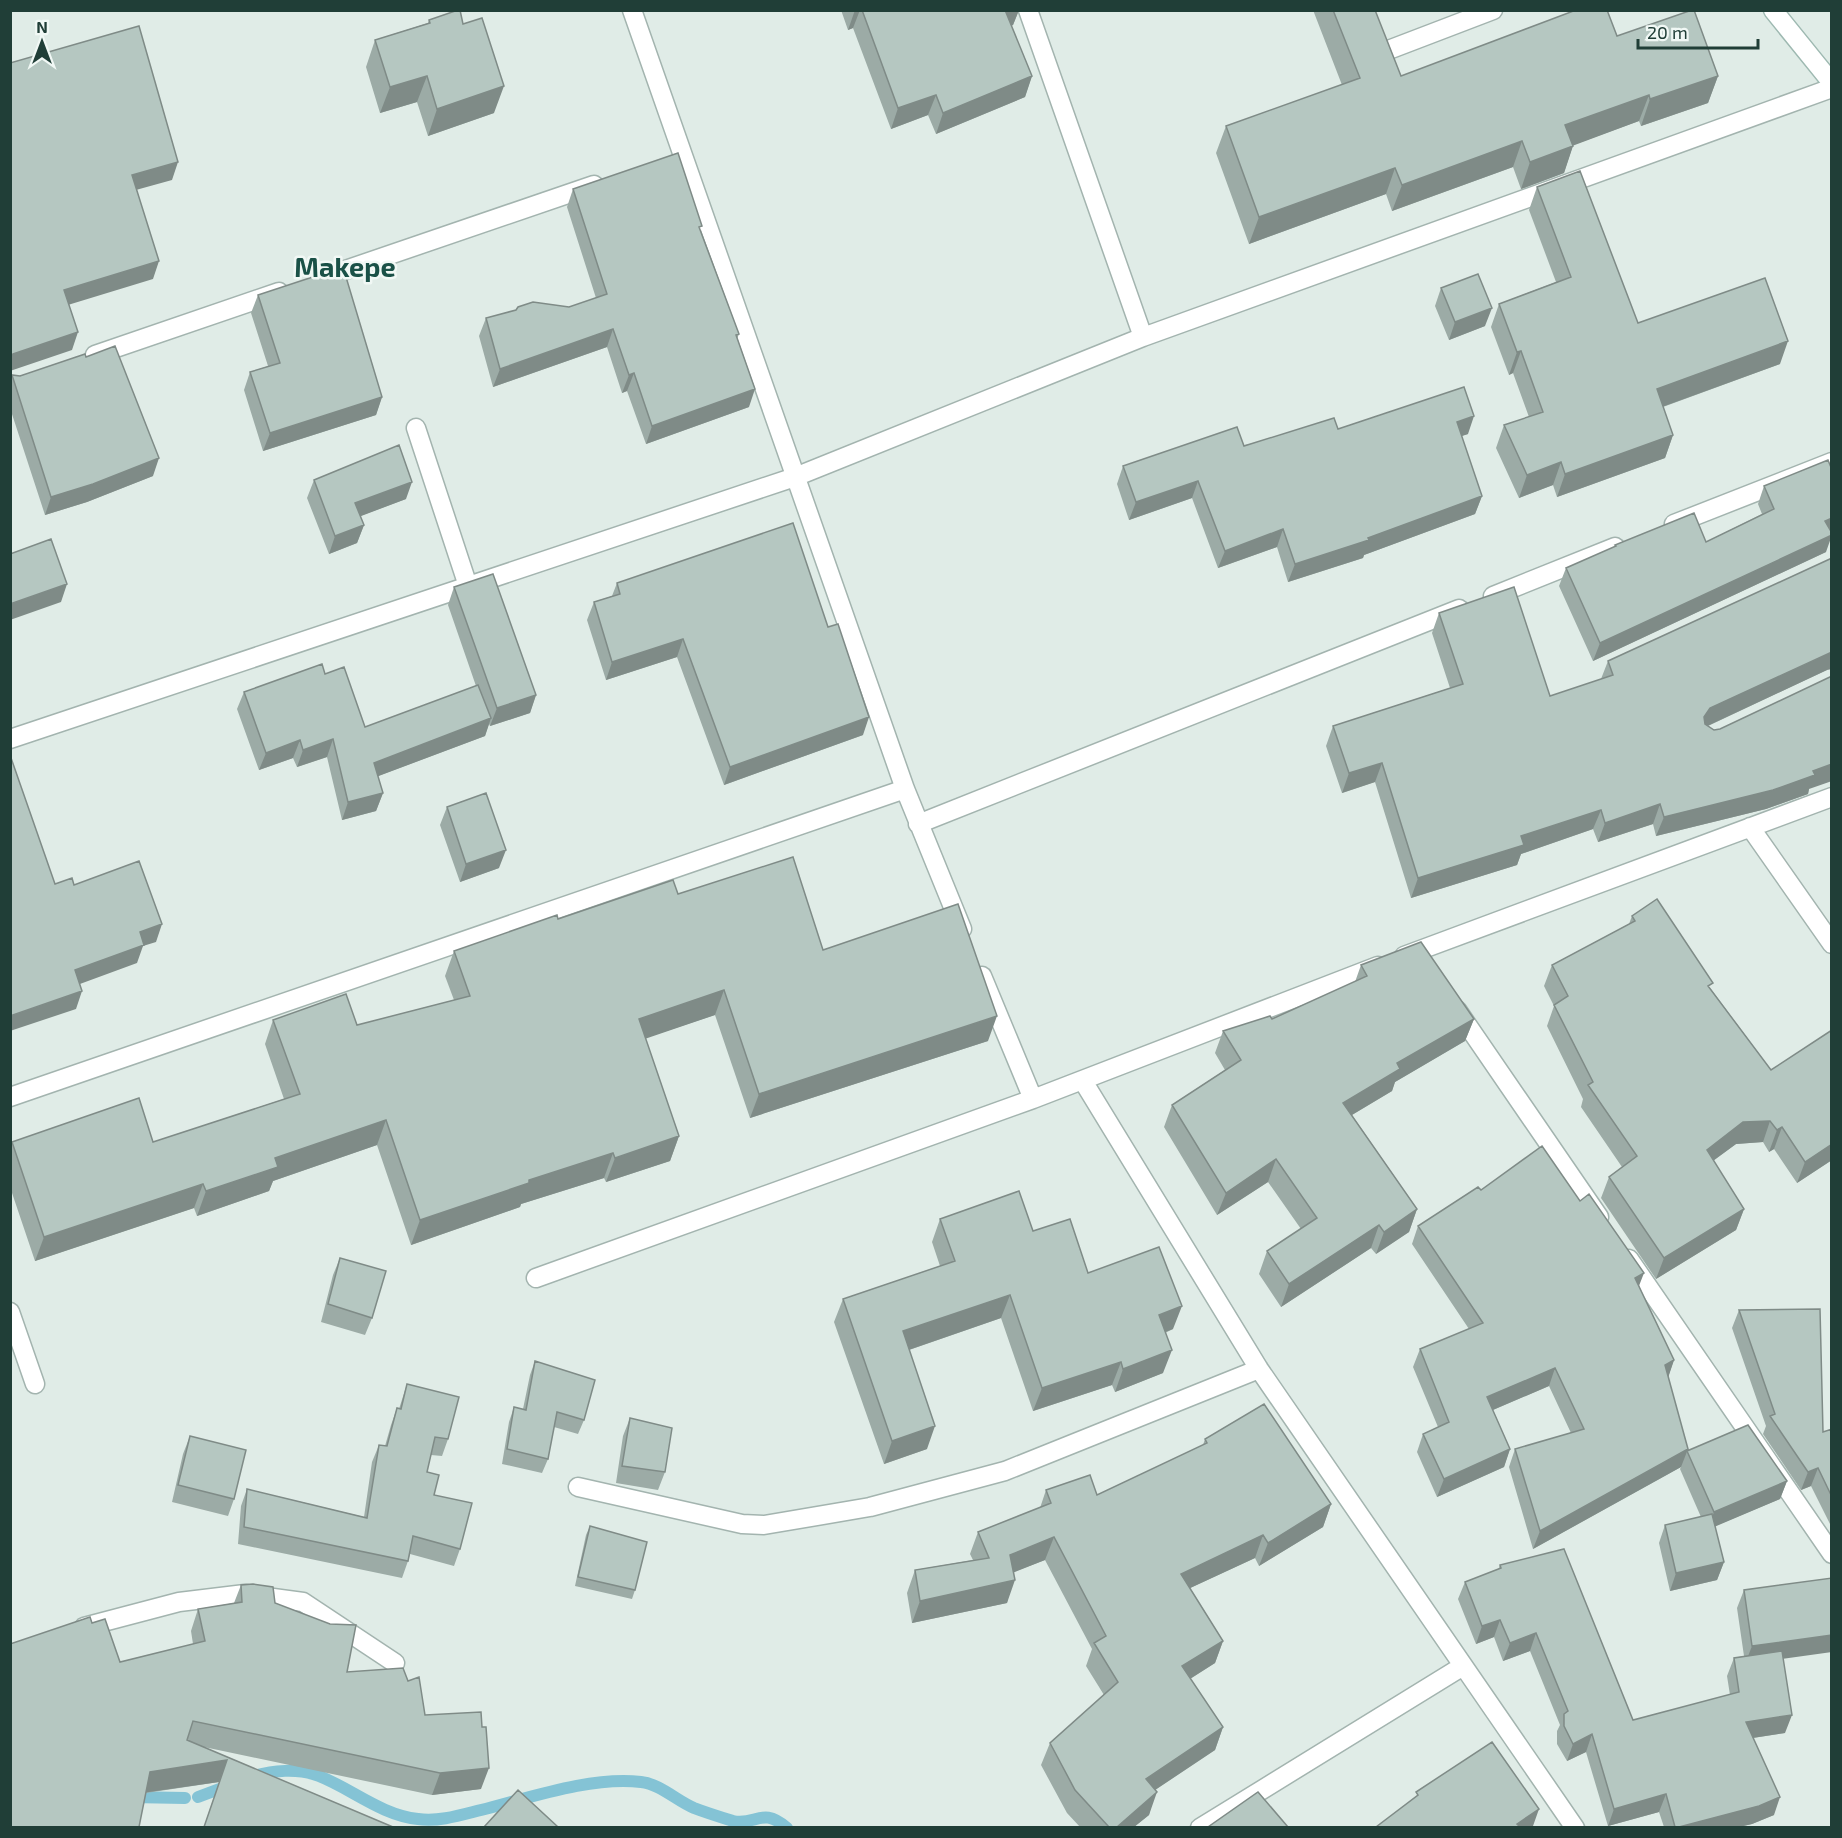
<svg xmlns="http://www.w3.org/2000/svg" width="1842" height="1838" font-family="'Exo 2',sans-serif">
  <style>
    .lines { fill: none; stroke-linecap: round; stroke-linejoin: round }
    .stream { stroke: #84c3d5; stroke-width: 12 }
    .service-casing { stroke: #a3b4af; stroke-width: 21 }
    .minor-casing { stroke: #a3b4af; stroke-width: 21 }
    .secondary-casing { stroke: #9eb9b1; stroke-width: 21 }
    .service { stroke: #fff; stroke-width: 18 }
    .minor { stroke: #fff; stroke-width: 18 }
    .secondary { stroke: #fff; stroke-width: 18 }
    .wall { fill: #9caba6 }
    .shaded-wall { fill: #7f8b87 }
    .building { fill: #b5c7c1; stroke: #7f8b87; stroke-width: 1.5 }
    .labels { text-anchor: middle; stroke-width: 5; stroke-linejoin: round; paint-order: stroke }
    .district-label { font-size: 27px; font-weight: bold; fill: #1a5147; stroke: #f1f8f5 }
  </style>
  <rect width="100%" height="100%" fill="#e0ece7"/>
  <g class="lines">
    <path class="stream" d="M 251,1777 C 271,1770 299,1768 319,1776 C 352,1789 381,1815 418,1819 C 439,1822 461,1815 481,1810 C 529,1798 591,1776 641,1782 C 660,1784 677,1801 694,1808 C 707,1813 720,1817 733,1821 C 756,1826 762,1806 787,1828
      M 130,1797 L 185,1798
      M 198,1797 L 230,1785"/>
    <defs>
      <path id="service" d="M 1391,49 L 1493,10
        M 416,428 L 468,586"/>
      <path id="minor" d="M 632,10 L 905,789 L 962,929
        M 1028,10 L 1143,337
        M 322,278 L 594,185
        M 95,355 L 279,292
        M 1674,524 L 1832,462
        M 1493,596 L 1615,547
        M 10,739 L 795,477 L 1143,337 L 1832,88
        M 918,824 L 1459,609
        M 1750,827 L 1832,944
        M 1404,956 L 1832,797
        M 982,976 L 1033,1099
        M 1457,1010 L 1599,1217
        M 1083,1081 L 1259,1369 L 1575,1828
        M 10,1097 L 905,789
        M 1629,1259 L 1832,1554
        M 536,1278 L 1033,1099 L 1378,966
        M 10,1312 L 35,1384
        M 578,1487 L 742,1524 L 764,1525 L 870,1507 L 1005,1471 L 1259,1369
        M 84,1627 L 179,1602 L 245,1594 L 303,1602 L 395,1663
        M 1200,1828 L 1463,1666"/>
      <path id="secondary" d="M 1773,10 L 1832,83"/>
    </defs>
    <use href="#service" class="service-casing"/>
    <use href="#minor" class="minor-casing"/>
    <use href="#secondary" class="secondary-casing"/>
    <use href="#service" class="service"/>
    <use href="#minor" class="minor"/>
    <use href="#secondary" class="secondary"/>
  </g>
  <path class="wall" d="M 841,10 L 1019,10 L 1013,25 L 1011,26 L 1032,76 L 1025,97 L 936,134 L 928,115 L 891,129 L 853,28 L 848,30 Z
    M 1313,10 L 1375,10 L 1401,76 L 1617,36 L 1718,76 L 1708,103 L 1641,126 L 1639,121 L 1573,145 L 1564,173 L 1521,189 L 1513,167 L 1392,211 L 1386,194 L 1249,244 L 1216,153 L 1226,126 L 1342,85 Z
    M 429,20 L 463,24 L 494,113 L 428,136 L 417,102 L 380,113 L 366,67 L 375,40 L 428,23 Z
    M 1537,187 L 1638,323 L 1780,364 L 1663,407 L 1673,435 L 1665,458 L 1557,497 L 1553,485 L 1519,498 L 1496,448 L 1504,425 L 1529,417 L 1513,373 L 1509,375 L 1491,327 L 1499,304 L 1556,282 L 1529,210 Z
    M 573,189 L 701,230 L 739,334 L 737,339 L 749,407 L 646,444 L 627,391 L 622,393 L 607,347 L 493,387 L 479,336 L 486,318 L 516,310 L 569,307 L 596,298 L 567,207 Z
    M 1441,288 L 1485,326 L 1449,340 L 1435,306 Z
    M 258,295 L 382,397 L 376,415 L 263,451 L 244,390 L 250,372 L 268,366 L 251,313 Z
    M 86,357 L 153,476 L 87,502 L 45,515 L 10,408 L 10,381 L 12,375 L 20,376 Z
    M 1338,429 L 1468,434 L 1461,436 L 1482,496 L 1475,514 L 1364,555 L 1363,558 L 1288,582 L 1277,547 L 1218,568 L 1192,498 L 1129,520 L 1117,484 L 1123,466 Z
    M 314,480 L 406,499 L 360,516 L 364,525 L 357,543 L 329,554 L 307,498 Z
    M 1764,486 L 1826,552 L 1593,661 L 1559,586 L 1566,568 L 1615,547 L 1615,545 L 1706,542 L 1762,514 L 1758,504 Z
    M 617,583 L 863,735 L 724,785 L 677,657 L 606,680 L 587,620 L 594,602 L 612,596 Z
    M 454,587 L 536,695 L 530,713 L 490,726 L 489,724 L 485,736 L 378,776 L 383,793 L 376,811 L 342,820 L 327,757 L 297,767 L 293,758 L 259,770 L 237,709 L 244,692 L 325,674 L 365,727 L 476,686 L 448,605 Z
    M 1439,613 L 1550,696 L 1601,679 L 1608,661 L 1827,670 L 1708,726 L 1809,789 L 1808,794 L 1766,809 L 1656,836 L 1653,824 L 1598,842 L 1593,829 L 1521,854 L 1517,865 L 1411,898 L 1375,782 L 1342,793 L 1326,746 L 1333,726 L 1450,688 L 1432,633 Z
    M 447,807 L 499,868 L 460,882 L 440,825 Z
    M 678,894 L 823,950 L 988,1041 L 750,1118 L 715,1015 L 645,1038 L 679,1136 L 670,1161 L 606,1182 L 604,1178 L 521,1204 L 520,1207 L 411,1245 L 377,1145 L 273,1181 L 269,1191 L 197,1216 L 194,1208 L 35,1261 L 10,1187 L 10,1147 L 12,1142 L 153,1142 L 284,1099 L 265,1044 L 273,1020 L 357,1025 L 454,1000 L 445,976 L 454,951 L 558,919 Z
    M 1632,916 L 1711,989 L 1771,1070 L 1832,1030 L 1832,1160 L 1797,1183 L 1774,1149 L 1769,1152 L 1763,1142 L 1736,1144 L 1713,1161 L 1744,1209 L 1736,1230 L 1656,1279 L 1601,1198 L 1609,1177 L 1622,1167 L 1581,1107 L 1583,1099 L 1547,1026 L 1554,1006 L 1544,986 L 1552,965 L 1629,924 Z
    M 1361,965 L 1474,1019 L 1465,1041 L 1395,1082 L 1392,1091 L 1352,1115 L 1417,1209 L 1409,1232 L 1376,1254 L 1371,1248 L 1281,1307 L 1259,1274 L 1267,1251 L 1301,1229 L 1268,1182 L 1217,1215 L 1164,1127 L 1172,1105 L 1225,1070 L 1215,1053 L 1223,1031 L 1272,1019 L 1355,982 Z
    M 1481,1190 L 1639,1286 L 1674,1360 L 1668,1377 L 1688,1451 L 1787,1481 L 1780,1499 L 1715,1526 L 1724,1562 L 1717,1580 L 1670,1591 L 1659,1543 L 1665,1525 L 1701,1517 L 1680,1469 L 1681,1467 L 1533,1549 L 1509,1467 L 1515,1449 L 1571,1433 L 1549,1386 L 1493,1410 L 1510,1449 L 1504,1467 L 1437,1497 L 1417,1452 L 1423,1434 L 1438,1427 L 1413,1367 L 1420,1349 L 1469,1329 L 1412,1244 L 1418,1226 Z
    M 940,1219 L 1033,1231 L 1088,1273 L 1173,1329 L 1165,1333 L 1163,1373 L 1115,1392 L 1112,1385 L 1033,1411 L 1001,1318 L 909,1350 L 927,1449 L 884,1464 L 834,1322 L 843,1299 L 940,1266 L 932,1242 Z
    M 340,1258 L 372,1318 L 365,1335 L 321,1322 L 333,1275 Z
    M 1739,1310 L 1823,1432 L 1832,1429 L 1832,1528 L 1811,1486 L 1801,1490 L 1763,1434 L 1766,1426 L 1732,1328 Z
    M 535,1361 L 584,1420 L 578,1434 L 554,1427 L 548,1459 L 542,1473 L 502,1464 L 509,1422 L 514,1407 L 523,1409 L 530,1375 Z
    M 407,1384 L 448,1439 L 442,1456 L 431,1455 L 427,1472 L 434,1495 L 460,1549 L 454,1566 L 410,1554 L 408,1561 L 402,1578 L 238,1544 L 241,1506 L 247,1489 L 364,1517 L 372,1462 L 379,1445 L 385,1446 L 391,1425 L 397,1408 L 399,1409 Z
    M 630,1418 L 665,1472 L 658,1490 L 616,1483 L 623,1436 Z
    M 190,1436 L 234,1499 L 228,1516 L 172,1502 L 183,1454 Z
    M 1205,1439 L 1331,1504 L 1323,1527 L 1259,1566 L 1255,1558 L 1190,1588 L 1223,1641 L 1215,1663 L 1190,1679 L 1223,1727 L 1215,1750 L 1155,1790 L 1149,1815 L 1134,1827 L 1080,1827 L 1067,1813 L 1041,1765 L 1050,1743 L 1104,1695 L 1086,1666 L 1092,1649 L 1045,1560 L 1013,1572 L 1007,1603 L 912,1623 L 907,1593 L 915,1570 L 973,1560 L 970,1554 L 978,1532 L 1040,1508 L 1046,1490 L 1097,1495 L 1203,1445 Z
    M 590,1526 L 635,1590 L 632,1599 L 575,1586 L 586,1535 Z
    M 1500,1565 L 1633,1720 L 1730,1695 L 1727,1676 L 1734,1658 L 1744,1656 L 1737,1608 L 1744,1590 L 1783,1659 L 1785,1733 L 1753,1738 L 1774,1815 L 1752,1824 L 1739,1827 L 1664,1827 L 1659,1812 L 1608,1826 L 1586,1752 L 1567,1761 L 1557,1744 L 1557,1731 L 1560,1725 L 1530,1651 L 1503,1661 L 1494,1637 L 1476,1644 L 1458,1599 L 1465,1582 L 1498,1570 Z
    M 241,1585 L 275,1603 L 347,1672 L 408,1681 L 425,1715 L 481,1789 L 432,1795 L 204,1747 L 393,1827 L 204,1827 L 219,1782 L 146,1793 L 92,1623 L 120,1662 L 193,1644 L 191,1631 L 198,1609 L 234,1603 Z"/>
  <path class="shaded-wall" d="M 855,10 L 860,10 L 853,28 L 848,30 Z
    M 1005,10 L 1019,10 L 1013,25 L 997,31 Z
    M 427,76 L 417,102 L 380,113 L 390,87 Z
    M 1032,76 L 1025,97 L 936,134 L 943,113 Z
    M 1718,76 L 1708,103 L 1641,126 L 1650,99 Z
    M 504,86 L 494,113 L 428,136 L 437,109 Z
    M 936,95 L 928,115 L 891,129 L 898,108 Z
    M 1649,95 L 1639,121 L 1556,152 L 1565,125 Z
    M 1522,141 L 1513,167 L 1392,211 L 1402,185 Z
    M 1573,146 L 1564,173 L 1521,189 L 1530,162 Z
    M 178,162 L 172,180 L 125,193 L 132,175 Z
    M 1395,168 L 1386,194 L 1249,244 L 1259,217 Z
    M 159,261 L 153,279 L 58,308 L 64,290 Z
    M 1492,308 L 1485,326 L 1449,340 L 1455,322 Z
    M 613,329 L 607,347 L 493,387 L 500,369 Z
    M 78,332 L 72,350 L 10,371 L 10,356 L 13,354 Z
    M 1788,341 L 1780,364 L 1648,412 L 1657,389 Z
    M 1521,351 L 1513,373 L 1509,375 L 1517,352 Z
    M 634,373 L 627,391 L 622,393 L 629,375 Z
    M 755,389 L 749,407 L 646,444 L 652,426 Z
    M 382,397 L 376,415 L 263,451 L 270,433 Z
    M 1474,416 L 1468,434 L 1450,440 L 1457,422 Z
    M 1673,435 L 1665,458 L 1557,497 L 1565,474 Z
    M 159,458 L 153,476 L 87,502 L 45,515 L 51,497 Z
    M 1561,462 L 1553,485 L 1519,498 L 1527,475 Z
    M 1198,481 L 1192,498 L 1129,520 L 1136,502 Z
    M 412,482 L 406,499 L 348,521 L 355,503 Z
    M 1482,496 L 1475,514 L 1364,555 L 1363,558 L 1288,582 L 1295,564 Z
    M 1832,518 L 1832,533 L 1825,521 Z
    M 364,525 L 357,543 L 329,554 L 335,536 Z
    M 1283,529 L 1277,547 L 1218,568 L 1225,551 Z
    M 1832,535 L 1826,552 L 1593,661 L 1600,643 Z
    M 67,584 L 61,602 L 10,620 L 10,604 Z
    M 683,639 L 677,657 L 606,680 L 612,662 Z
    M 1832,652 L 1832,669 L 1827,670 L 1703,728 L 1704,717 L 1710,708 Z
    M 536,695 L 530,713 L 490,726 L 497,708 Z
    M 869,717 L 863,735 L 724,785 L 730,767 Z
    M 491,718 L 485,736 L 368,780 L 374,763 Z
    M 333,739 L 327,757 L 297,767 L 303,750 Z
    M 300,740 L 293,758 L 259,770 L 266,753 Z
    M 1382,763 L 1375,782 L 1342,793 L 1349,773 Z
    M 1832,764 L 1832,781 L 1809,789 L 1808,794 L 1766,809 L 1656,836 L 1664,817 Z
    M 383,793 L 376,811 L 342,820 L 348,802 Z
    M 1660,804 L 1653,824 L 1598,842 L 1605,823 Z
    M 1601,810 L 1593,829 L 1521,854 L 1517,865 L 1411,898 L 1418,878 L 1521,836 Z
    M 506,850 L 499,868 L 460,882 L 466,864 Z
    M 162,924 L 156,942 L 143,946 L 137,963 L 69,988 L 75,970 L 140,932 Z
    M 724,990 L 715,1015 L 630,1044 L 639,1019 Z
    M 82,991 L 76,1009 L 10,1031 L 10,1016 Z
    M 997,1016 L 988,1041 L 750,1118 L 759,1094 Z
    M 1474,1019 L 1465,1041 L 1395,1082 L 1392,1091 L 1335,1125 L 1343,1103 L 1397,1063 Z
    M 386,1120 L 377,1145 L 273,1181 L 269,1191 L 197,1216 L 206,1191 L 275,1158 Z
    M 1770,1121 L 1763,1142 L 1736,1144 L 1699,1171 L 1707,1150 L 1743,1122 Z
    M 1782,1127 L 1774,1149 L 1769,1152 L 1777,1130 Z
    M 679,1136 L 670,1161 L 606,1182 L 615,1158 Z
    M 1832,1144 L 1832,1160 L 1797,1183 L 1805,1162 Z
    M 613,1153 L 604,1178 L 521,1204 L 520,1207 L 411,1245 L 420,1220 L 529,1180 Z
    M 1276,1159 L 1268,1182 L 1217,1215 L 1226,1193 Z
    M 203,1184 L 194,1208 L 35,1261 L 44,1237 Z
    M 1417,1209 L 1409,1232 L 1376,1254 L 1384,1232 Z
    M 1744,1209 L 1736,1230 L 1656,1279 L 1664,1258 Z
    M 1379,1225 L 1371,1248 L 1281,1307 L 1289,1284 Z
    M 1644,1273 L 1637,1291 L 1635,1278 Z
    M 1010,1295 L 1001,1318 L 894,1355 L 903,1331 Z
    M 1182,1306 L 1173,1329 L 1150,1338 L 1159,1315 Z
    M 1172,1350 L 1163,1373 L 1115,1392 L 1123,1369 Z
    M 1674,1360 L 1668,1378 L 1665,1365 Z
    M 1121,1362 L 1112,1385 L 1033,1411 L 1042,1388 Z
    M 1555,1368 L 1549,1386 L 1481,1415 L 1487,1397 Z
    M 935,1426 L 927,1449 L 884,1464 L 892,1441 Z
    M 1510,1449 L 1504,1467 L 1437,1497 L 1444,1479 Z
    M 1688,1449 L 1681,1467 L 1533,1549 L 1540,1531 Z
    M 1818,1468 L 1811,1486 L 1801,1490 L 1808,1472 Z
    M 1787,1481 L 1780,1499 L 1707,1530 L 1714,1512 Z
    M 1331,1504 L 1323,1527 L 1259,1566 L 1268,1543 Z
    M 1263,1535 L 1255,1558 L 1173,1596 L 1181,1574 Z
    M 1054,1537 L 1045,1560 L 1002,1577 L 1010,1555 Z
    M 1724,1562 L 1717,1580 L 1670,1591 L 1676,1573 Z
    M 1015,1580 L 1007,1603 L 912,1623 L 920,1601 Z
    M 1500,1620 L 1494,1637 L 1476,1644 L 1482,1626 Z
    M 1536,1633 L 1530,1651 L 1503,1661 L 1510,1643 Z
    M 1832,1635 L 1832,1652 L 1745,1664 L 1752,1646 Z
    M 1223,1641 L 1215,1663 L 1174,1689 L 1182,1666 Z
    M 1792,1715 L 1785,1733 L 1739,1740 L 1746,1722 Z
    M 1223,1727 L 1215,1750 L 1137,1802 L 1146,1779 Z
    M 1592,1734 L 1586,1752 L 1567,1761 L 1573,1744 Z
    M 227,1760 L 219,1782 L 142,1793 L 150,1772 Z
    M 489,1768 L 481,1789 L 432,1795 L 440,1773 Z
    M 1157,1792 L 1149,1815 L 1134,1827 L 1117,1827 Z
    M 1666,1794 L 1659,1812 L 1608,1826 L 1614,1809 Z
    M 1780,1797 L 1774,1815 L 1752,1824 L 1739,1827 L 1679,1827 Z
    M 1539,1809 L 1533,1826 L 1531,1827 L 1516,1827 L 1517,1824 Z"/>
  <path class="building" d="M 458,10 L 460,10 L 463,24 L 482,18 L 504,86 L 437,109 L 427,76 L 390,87 L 375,40 L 430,23 L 429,20 Z
    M 862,10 L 1005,10 L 1032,76 L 943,113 L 936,95 L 898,108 Z
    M 1333,10 L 1375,10 L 1401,76 L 1576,10 L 1607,10 L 1617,36 L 1692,10 L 1694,10 L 1718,76 L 1650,99 L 1649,95 L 1565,125 L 1573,146 L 1530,162 L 1522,141 L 1402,185 L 1395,168 L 1259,217 L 1226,126 L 1360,78 Z
    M 139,26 L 178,162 L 132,175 L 159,261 L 64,290 L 78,332 L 13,354 L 10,356 L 10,63 Z
    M 678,153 L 702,226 L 699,227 L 739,334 L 736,335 L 755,389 L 652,426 L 634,373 L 629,375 L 613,329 L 500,369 L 486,318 L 516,310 L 518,307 L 533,302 L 569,307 L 607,294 L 573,189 Z
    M 1580,171 L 1638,323 L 1765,278 L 1788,341 L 1657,389 L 1673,435 L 1565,474 L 1561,462 L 1527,475 L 1504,425 L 1543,412 L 1521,351 L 1517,352 L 1499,304 L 1571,277 L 1537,187 Z
    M 343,267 L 382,397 L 270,433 L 250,372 L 280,363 L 258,295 Z
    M 1478,274 L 1492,308 L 1455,322 L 1441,288 Z
    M 115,346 L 159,458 L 93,484 L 51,497 L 12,375 L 20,376 L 85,354 L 86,357 Z
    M 1464,387 L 1474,416 L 1457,422 L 1482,496 L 1368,538 L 1369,540 L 1295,564 L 1283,529 L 1225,551 L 1198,481 L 1136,502 L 1123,466 L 1237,427 L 1244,446 L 1334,418 L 1338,429 Z
    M 399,445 L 412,482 L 355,503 L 364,525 L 335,536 L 314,480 Z
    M 1828,460 L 1832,470 L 1832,518 L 1825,521 L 1832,533 L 1832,535 L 1600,643 L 1566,568 L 1616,546 L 1615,545 L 1694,513 L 1706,542 L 1774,509 L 1764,486 Z
    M 793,523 L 828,627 L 838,624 L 869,717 L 730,767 L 683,639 L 612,662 L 594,602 L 620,594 L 617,583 Z
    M 51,539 L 67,584 L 10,604 L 10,554 Z
    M 1832,558 L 1832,652 L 1710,708 L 1704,717 L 1705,724 L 1714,730 L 1720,729 L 1832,676 L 1832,764 L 1813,771 L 1815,775 L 1773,790 L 1664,817 L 1660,804 L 1605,823 L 1601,810 L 1521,836 L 1524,845 L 1418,878 L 1382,763 L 1349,773 L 1333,726 L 1463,684 L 1439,613 L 1514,587 L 1550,696 L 1613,675 L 1608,661 Z
    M 493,574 L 536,695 L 497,708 L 454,587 Z
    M 322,664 L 325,674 L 344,667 L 365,727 L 478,685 L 491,718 L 374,763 L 383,793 L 348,802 L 333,739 L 303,750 L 300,740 L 266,753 L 244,692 Z
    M 10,755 L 55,884 L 72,878 L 74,885 L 139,861 L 162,924 L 140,932 L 144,945 L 75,970 L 82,991 L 10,1016 Z
    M 486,793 L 506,850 L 466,864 L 447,807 Z
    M 793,857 L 823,950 L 958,904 L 997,1016 L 759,1094 L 724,990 L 639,1019 L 679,1136 L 615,1158 L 613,1153 L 529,1180 L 529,1183 L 420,1220 L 386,1120 L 275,1158 L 278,1167 L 206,1191 L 203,1184 L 44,1237 L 12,1142 L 139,1098 L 153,1142 L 300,1094 L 273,1020 L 346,994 L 357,1025 L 470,996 L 454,951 L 557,915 L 558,919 L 673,880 L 678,894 Z
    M 1657,899 L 1713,983 L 1708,986 L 1771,1070 L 1832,1030 L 1832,1144 L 1805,1162 L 1782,1127 L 1777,1130 L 1770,1121 L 1743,1122 L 1707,1150 L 1744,1209 L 1664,1258 L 1609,1177 L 1637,1156 L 1588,1085 L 1593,1082 L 1554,1005 L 1568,996 L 1552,965 L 1635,921 L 1632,916 Z
    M 1421,942 L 1474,1019 L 1397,1063 L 1400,1069 L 1343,1103 L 1417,1209 L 1384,1232 L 1379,1225 L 1289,1284 L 1267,1251 L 1317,1218 L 1276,1159 L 1226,1193 L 1172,1105 L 1241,1060 L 1223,1031 L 1270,1016 L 1272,1019 L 1367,976 L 1361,965 Z
    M 1542,1146 L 1580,1201 L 1589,1194 L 1644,1273 L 1635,1278 L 1674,1360 L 1665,1365 L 1688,1449 L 1540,1531 L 1515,1449 L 1584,1429 L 1555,1368 L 1487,1397 L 1510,1449 L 1444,1479 L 1423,1434 L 1449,1422 L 1420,1349 L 1483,1323 L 1418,1226 L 1478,1187 L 1481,1190 Z
    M 1019,1191 L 1033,1231 L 1070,1219 L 1088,1273 L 1159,1247 L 1182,1306 L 1159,1315 L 1172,1350 L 1123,1369 L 1121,1362 L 1042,1388 L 1010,1295 L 903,1331 L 935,1426 L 892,1441 L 843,1299 L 955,1261 L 940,1219 Z
    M 340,1258 L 386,1271 L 372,1318 L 328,1304 Z
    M 1820,1309 L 1823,1432 L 1832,1429 L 1832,1497 L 1818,1468 L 1808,1472 L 1770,1416 L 1775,1414 L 1739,1310 Z
    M 535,1361 L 595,1380 L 584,1420 L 557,1412 L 548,1459 L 507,1449 L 514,1407 L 526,1410 Z
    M 407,1384 L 459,1397 L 448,1439 L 435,1437 L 427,1472 L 439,1475 L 434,1495 L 472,1503 L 460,1549 L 413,1536 L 408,1561 L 244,1527 L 247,1489 L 367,1518 L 379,1445 L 387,1446 L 397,1408 L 401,1409 Z
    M 1264,1404 L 1331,1504 L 1268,1543 L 1263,1535 L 1181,1574 L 1223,1641 L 1182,1666 L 1223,1727 L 1146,1779 L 1157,1792 L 1117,1827 L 1109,1827 L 1075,1790 L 1050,1743 L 1118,1682 L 1094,1643 L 1106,1636 L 1054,1537 L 1010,1555 L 1015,1580 L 920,1601 L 915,1570 L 989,1558 L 978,1532 L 1051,1503 L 1046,1490 L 1090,1475 L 1097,1495 L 1207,1443 L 1205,1439 Z
    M 630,1418 L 672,1428 L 665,1472 L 622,1466 Z
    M 1748,1425 L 1787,1481 L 1714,1512 L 1687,1451 Z
    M 190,1436 L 246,1450 L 234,1499 L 178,1485 Z
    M 1712,1514 L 1724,1562 L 1676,1573 L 1665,1525 Z
    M 590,1526 L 647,1542 L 635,1590 L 578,1577 Z
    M 1564,1549 L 1633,1720 L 1739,1692 L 1734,1658 L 1782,1651 L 1792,1715 L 1746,1722 L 1780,1797 L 1759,1806 L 1679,1827 L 1675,1827 L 1666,1794 L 1614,1809 L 1592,1734 L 1573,1744 L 1564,1726 L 1564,1714 L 1568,1711 L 1536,1633 L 1510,1643 L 1500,1620 L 1482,1626 L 1465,1582 L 1501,1568 L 1500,1565 Z
    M 1832,1578 L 1832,1635 L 1752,1646 L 1744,1590 Z
    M 253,1584 L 273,1587 L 275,1603 L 330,1624 L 356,1625 L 347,1672 L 403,1668 L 408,1681 L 419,1677 L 425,1715 L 481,1712 L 482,1727 L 486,1727 L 489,1768 L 440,1773 L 193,1721 L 187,1740 L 393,1827 L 204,1827 L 227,1760 L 150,1772 L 139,1827 L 10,1827 L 10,1644 L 90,1617 L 92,1623 L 105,1619 L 120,1662 L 205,1641 L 198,1609 L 242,1602 L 241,1585 Z
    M 1492,1742 L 1539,1809 L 1517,1824 L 1520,1827 L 1376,1827 L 1418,1795 L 1416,1792 Z
    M 518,1790 L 558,1827 L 484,1827 Z
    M 1258,1792 L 1288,1827 L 1208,1827 Z"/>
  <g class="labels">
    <g class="district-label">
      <text x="345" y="277">Makepe</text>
    </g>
  </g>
  <rect width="1842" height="1838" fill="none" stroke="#203e37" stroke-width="24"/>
  <g transform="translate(42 42)" stroke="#f1f8f5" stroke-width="4.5" paint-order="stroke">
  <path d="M0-4.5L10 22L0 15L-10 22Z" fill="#203e37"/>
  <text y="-9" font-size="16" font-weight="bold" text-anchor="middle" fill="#203e37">N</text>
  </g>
  <path d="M1638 39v9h120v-9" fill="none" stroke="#203e37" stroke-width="3"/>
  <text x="1647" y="39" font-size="18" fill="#203e37" stroke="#f1f8f5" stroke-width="4.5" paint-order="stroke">20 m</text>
</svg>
